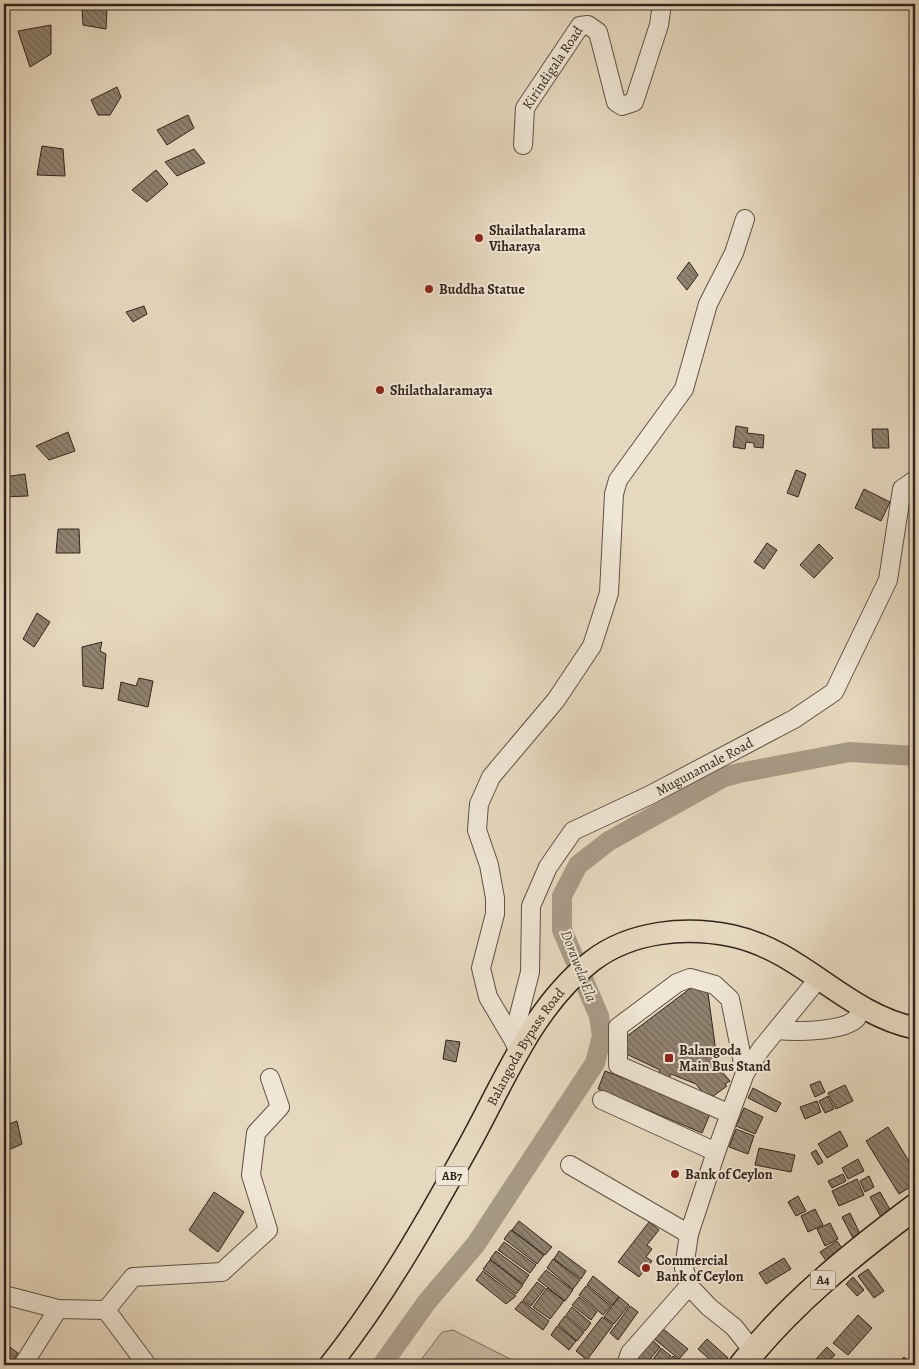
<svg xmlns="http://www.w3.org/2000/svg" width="919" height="1369" font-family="Alegreya,serif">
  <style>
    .pitch { fill: #c8b9a2; stroke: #7e6e5f }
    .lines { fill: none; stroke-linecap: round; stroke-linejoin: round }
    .river { stroke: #a99b87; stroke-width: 20 }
    .building { fill: url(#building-back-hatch); stroke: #33241c }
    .minor-casing { stroke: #605144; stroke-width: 20 }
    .major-casing { stroke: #33241c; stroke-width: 24 }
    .highway-casing { stroke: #33241c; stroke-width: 28 }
    .minor { stroke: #efe6d5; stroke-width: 18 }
    .major { stroke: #e6d8be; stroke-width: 21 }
    .highway { stroke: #e6d8be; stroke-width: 25 }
    .poi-dot { fill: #8f2418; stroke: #efe6d5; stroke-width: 2 }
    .labels { text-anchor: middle; stroke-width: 4; stroke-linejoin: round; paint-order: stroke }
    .shield { fill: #efe6d5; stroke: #6b5e54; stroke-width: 1 }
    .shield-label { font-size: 12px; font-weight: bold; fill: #33241c }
    .street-label { font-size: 14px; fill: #33241c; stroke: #efe6d5 }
    .poi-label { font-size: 14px; font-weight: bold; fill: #33241c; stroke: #efe6d5; text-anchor: start }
    .water-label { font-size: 15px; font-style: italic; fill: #56483c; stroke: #efe6d5 }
  </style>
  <defs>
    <pattern id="building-back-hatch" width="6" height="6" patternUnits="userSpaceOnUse" patternTransform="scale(1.25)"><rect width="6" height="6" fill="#908270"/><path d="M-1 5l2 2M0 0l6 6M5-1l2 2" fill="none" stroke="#766a5b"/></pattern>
  </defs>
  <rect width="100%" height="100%" fill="#e6d8be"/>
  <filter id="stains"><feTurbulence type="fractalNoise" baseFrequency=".004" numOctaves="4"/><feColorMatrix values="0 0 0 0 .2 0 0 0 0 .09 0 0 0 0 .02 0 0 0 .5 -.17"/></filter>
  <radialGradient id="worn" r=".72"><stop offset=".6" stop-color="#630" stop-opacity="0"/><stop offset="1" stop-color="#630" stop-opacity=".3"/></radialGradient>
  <path class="pitch" d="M 453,1330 L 522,1365 L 417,1365 L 442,1332 Z"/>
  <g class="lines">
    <path class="river" d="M 382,1365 L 426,1303 L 476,1244 L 595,1063 L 602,1036 L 599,1016 L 562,930 L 562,896 L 578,865 L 609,841 L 724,777 L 739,773 L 849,752 L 915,756"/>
  </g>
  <path class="building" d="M 82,7 L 107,8 L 106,29 L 83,25 Z
    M 51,25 L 51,54 L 30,67 L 18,31 Z
    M 117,87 L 121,97 L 110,115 L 98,115 L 91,100 Z
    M 188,115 L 194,128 L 167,145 L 157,130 Z
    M 42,146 L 63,149 L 65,176 L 37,175 Z
    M 194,149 L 205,163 L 177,176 L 165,162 Z
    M 156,170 L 168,184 L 147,202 L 132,190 Z
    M 689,262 L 698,275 L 687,290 L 677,278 Z
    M 144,306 L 147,314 L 133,322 L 126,312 Z
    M 736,426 L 748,428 L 747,433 L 764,435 L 763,448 L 754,447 L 754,443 L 746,442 L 745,449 L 733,447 Z
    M 872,429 L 888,429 L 889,448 L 873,448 Z
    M 68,432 L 75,451 L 49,460 L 36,446 Z
    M 796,470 L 806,474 L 798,497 L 787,493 Z
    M 25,474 L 28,496 L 4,497 L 4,477 Z
    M 864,489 L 890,502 L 881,521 L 855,508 Z
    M 58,529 L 79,529 L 80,553 L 56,553 Z
    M 767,543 L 777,550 L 764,569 L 754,562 Z
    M 819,544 L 833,558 L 814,578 L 800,565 Z
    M 37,613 L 50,622 L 34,647 L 23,639 Z
    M 102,642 L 100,651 L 106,654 L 103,689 L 83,686 L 82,647 Z
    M 139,678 L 153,681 L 148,707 L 118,700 L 121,682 L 136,686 Z
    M 696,984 L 707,986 L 718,1067 L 730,1081 L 725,1084 L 727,1086 L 712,1097 L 710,1095 L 706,1097 L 696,1084 L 671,1074 L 662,1094 L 710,1114 L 702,1133 L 598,1089 L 605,1071 L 652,1089 L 660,1070 L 622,1052 L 622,1040 Z
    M 4,1030 L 10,1035 L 4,1043 Z
    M 446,1040 L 460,1042 L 456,1062 L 443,1059 Z
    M 820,1081 L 825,1092 L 815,1097 L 810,1085 Z
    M 845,1085 L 853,1101 L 836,1109 L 828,1093 Z
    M 753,1088 L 781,1103 L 776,1112 L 748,1098 Z
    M 828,1096 L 834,1109 L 825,1113 L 819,1101 Z
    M 817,1101 L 821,1112 L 805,1119 L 800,1107 Z
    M 744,1108 L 763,1117 L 755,1134 L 736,1126 Z
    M 17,1121 L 22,1144 L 4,1152 L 4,1126 Z
    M 888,1127 L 915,1171 L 915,1184 L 899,1194 L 866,1141 Z
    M 736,1129 L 754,1136 L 748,1154 L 729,1147 Z
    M 840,1131 L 848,1146 L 827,1158 L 818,1144 Z
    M 759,1148 L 795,1155 L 791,1172 L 755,1165 Z
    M 816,1150 L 823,1162 L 818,1165 L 811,1153 Z
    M 858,1159 L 864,1171 L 848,1179 L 842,1168 Z
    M 843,1174 L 846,1181 L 832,1188 L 828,1181 Z
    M 869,1176 L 874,1187 L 865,1192 L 860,1181 Z
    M 857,1179 L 864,1195 L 839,1206 L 832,1191 Z
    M 214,1192 L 244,1212 L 218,1252 L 189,1230 Z
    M 880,1192 L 892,1213 L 882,1219 L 870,1197 Z
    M 798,1196 L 806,1211 L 796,1216 L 788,1202 Z
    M 815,1209 L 823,1225 L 808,1232 L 801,1216 Z
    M 850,1213 L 861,1236 L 854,1240 L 842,1217 Z
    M 519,1221 L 552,1247 L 545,1255 L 512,1230 Z
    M 649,1222 L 659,1230 L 647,1245 L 652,1249 L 646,1257 L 652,1261 L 639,1277 L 618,1262 Z
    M 830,1223 L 838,1239 L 825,1246 L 817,1229 Z
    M 511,1230 L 544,1255 L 537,1264 L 504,1239 Z
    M 837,1241 L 844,1251 L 827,1262 L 820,1252 Z
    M 504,1242 L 536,1265 L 530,1273 L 498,1250 Z
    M 496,1251 L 529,1275 L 523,1284 L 490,1259 Z
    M 559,1251 L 586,1271 L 581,1279 L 554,1259 Z
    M 784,1258 L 791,1269 L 766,1284 L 759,1273 Z
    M 553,1259 L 580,1280 L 573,1289 L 547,1268 Z
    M 490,1260 L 523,1285 L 516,1294 L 483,1269 Z
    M 868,1269 L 884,1291 L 874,1298 L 858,1276 Z
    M 546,1270 L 573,1290 L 565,1301 L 538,1280 Z
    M 483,1271 L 516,1296 L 506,1304 L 476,1280 Z
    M 593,1276 L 619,1297 L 612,1305 L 587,1285 Z
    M 853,1277 L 864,1290 L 857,1296 L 846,1284 Z
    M 537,1282 L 545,1288 L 531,1306 L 523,1300 Z
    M 586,1286 L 611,1306 L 603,1315 L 579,1295 Z
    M 547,1288 L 564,1301 L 550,1319 L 533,1307 Z
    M 579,1297 L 597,1312 L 591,1320 L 572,1305 Z
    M 619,1297 L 629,1305 L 614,1324 L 604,1317 Z
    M 522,1301 L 549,1321 L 543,1330 L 515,1309 Z
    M 630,1306 L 638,1312 L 618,1340 L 610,1333 Z
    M 572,1307 L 591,1323 L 585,1331 L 566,1315 Z
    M 858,1315 L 872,1328 L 848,1355 L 833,1343 Z
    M 565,1316 L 584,1332 L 577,1341 L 558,1325 Z
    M 602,1317 L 613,1325 L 587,1360 L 576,1351 Z
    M 557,1326 L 576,1341 L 569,1350 L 551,1335 Z
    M 662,1328 L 688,1349 L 679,1359 L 653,1338 Z
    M 651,1339 L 660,1347 L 645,1365 L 636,1357 Z
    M 707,1339 L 728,1358 L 721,1365 L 716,1365 L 698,1349 Z
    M 4,1343 L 18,1353 L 10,1365 L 4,1365 Z
    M 827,1347 L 835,1355 L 823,1365 L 816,1359 Z
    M 661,1348 L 671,1356 L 664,1365 L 654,1358 Z
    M 673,1356 L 685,1365 L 666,1365 Z
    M 904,1357 L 913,1365 L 896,1365 Z"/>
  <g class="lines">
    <defs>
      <g id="minor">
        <path id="s1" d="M 523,145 L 525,108 L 580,26 L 588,25 L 598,32 L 616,102 L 622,106 L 634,102 L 659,25 L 662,4"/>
        <path d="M 777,1030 C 795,1032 842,1032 856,1019 C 858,1016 860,1011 862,1008"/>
        <path d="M 514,1041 L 488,997 L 481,968 L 495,914 L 495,898 L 489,865 L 477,830 L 479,804 L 491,777 L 556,700 L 592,646 L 609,593 L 614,494 L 618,480 L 684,389 L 708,304 L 734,253 L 745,219"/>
        <path id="s2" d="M 516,1046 L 514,1041 L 518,1019 L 530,972 L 531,906 L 548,867 L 573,831 L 650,795 L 794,719 L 834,692 L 888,580 L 902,489 L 915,480"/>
        <path d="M 602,1100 L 716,1152"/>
        <path d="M 730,1114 L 618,1065 L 618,1027 L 677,983 L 690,978 L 715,985 L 730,999 L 745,1073"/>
        <path d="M 570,1165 L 689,1234"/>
        <path d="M 4,1295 L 58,1309 L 106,1310 L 133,1277 L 222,1272 L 268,1230 L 251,1175 L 256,1133 L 280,1107 L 270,1078"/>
        <path d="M 106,1310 L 147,1365"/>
        <path d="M 753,1351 L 734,1327 L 709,1307 L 689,1286 L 684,1268 L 689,1234 L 716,1152 L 745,1073 L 761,1049 L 819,978"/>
        <path d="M 23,1365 L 58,1309"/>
        <path d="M 626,1365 L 630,1353 L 689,1286"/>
      </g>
      <g id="major">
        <path id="s3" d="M 330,1365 C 384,1297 427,1221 469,1145 C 504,1082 533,1006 592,961 C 631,931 686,926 733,936 C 802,951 846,1014 915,1028"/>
      </g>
      <path id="highway" d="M 742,1365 C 791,1303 852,1254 915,1207"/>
    </defs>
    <use href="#minor" class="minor-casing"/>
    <use href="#major" class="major-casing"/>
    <use href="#highway" class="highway-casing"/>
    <use href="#minor" class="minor"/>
    <use href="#major" class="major"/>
    <use href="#highway" class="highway"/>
  </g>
  <g class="poi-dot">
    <circle cx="479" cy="238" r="5"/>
    <circle cx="429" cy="289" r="5"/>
    <circle cx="380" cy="390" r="5"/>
    <rect x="664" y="1053" width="10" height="10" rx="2.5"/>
    <circle cx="675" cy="1174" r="5"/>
    <circle cx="646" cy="1268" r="5"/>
  </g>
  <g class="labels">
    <g class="shield">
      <rect x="436" y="1166.5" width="32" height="19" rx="4"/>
      <rect x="810.5" y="1270.5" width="25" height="19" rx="4"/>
    </g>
    <g class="shield-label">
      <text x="452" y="1180">AB7</text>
      <text x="823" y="1284">A4</text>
    </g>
    <g class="street-label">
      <text dy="5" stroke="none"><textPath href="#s1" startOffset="86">Kirindigala Road</textPath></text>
      <text dy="5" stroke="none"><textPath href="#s2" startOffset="375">Mugunamale Road</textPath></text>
      <text dy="5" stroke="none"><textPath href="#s3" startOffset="374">Balangoda Bypass Road</textPath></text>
    </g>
    <g class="poi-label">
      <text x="489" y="235">Shailathalarama<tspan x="489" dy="16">Viharaya</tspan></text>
      <text x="439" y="294">Buddha Statue</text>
      <text x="390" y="395">Shilathalaramaya</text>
      <text x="679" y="1055">Balangoda<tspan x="679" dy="16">Main Bus Stand</tspan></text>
      <text x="685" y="1179">Bank of Ceylon</text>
      <text x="656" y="1265">Commercial<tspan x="656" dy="16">Bank of Ceylon</tspan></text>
    </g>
    <g class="water-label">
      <text transform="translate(579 966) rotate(69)" y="5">Dorawela Ela</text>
    </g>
  </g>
  <rect width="919" height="1369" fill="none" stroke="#e6d8be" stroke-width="20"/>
  <rect x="5" y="5" width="909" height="1359" fill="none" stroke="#33241c" stroke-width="2.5"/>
  <rect x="10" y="10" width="899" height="1349" fill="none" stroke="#33241c"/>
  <rect width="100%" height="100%" filter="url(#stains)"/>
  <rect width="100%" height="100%" fill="url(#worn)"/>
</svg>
